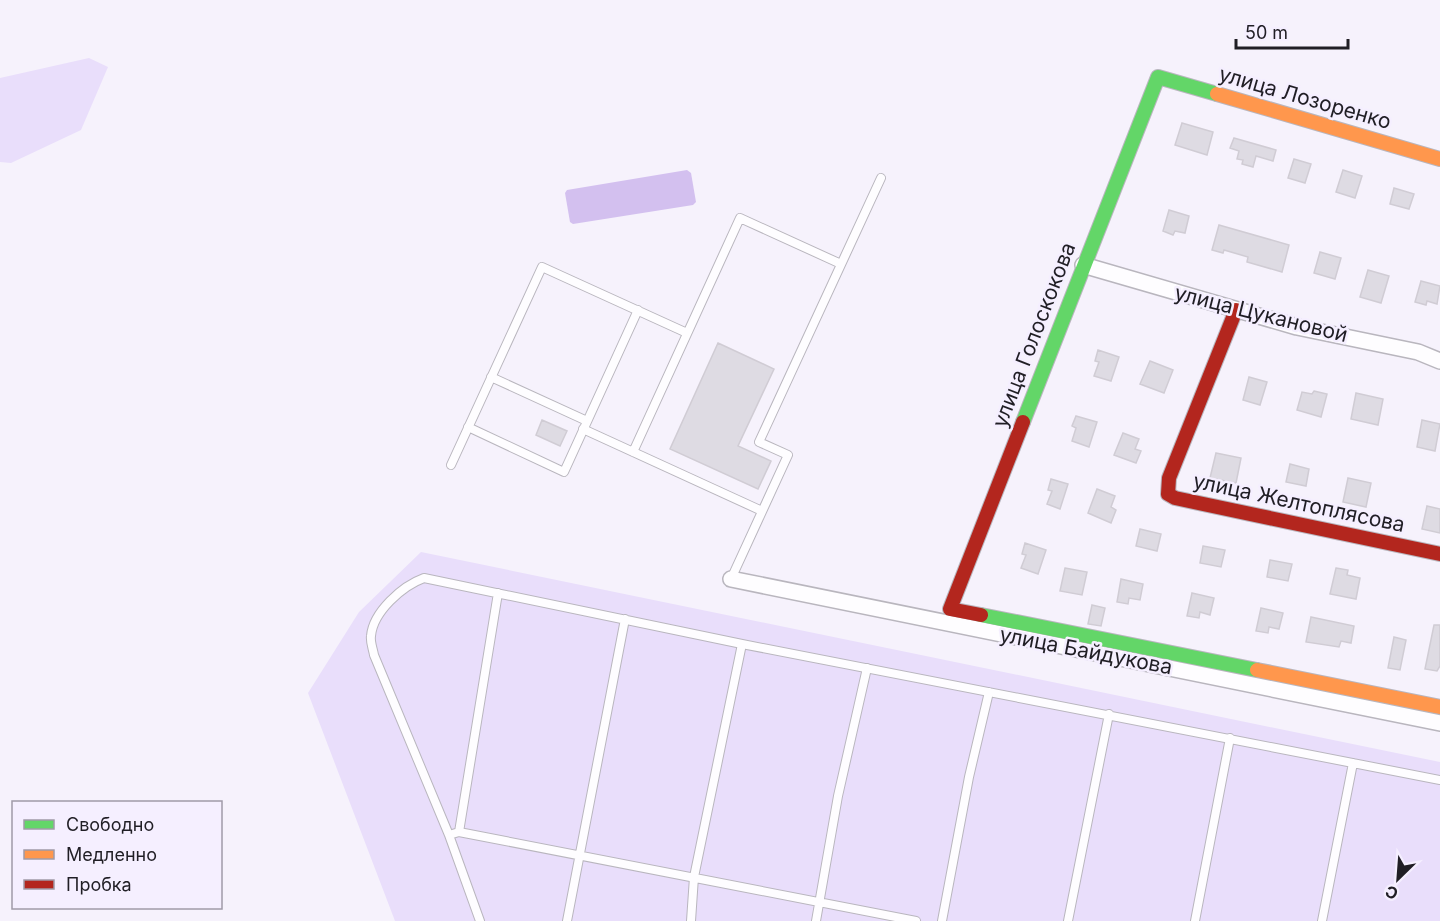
<svg xmlns="http://www.w3.org/2000/svg" width="1440" height="921" font-family="Inter,sans-serif">
  <style>
    .green { fill: #e9defb }
    .water { fill: #d3c0ef }
    .building { fill: #dedbe3; stroke: #d0ccd4; stroke-width: 1.5 }
    .lines { fill: none; stroke-linecap: round; stroke-linejoin: round }
    .lane-casing { stroke: #b9b6be; stroke-width: 10 }
    .street-casing { stroke: #b9b6be; stroke-width: 18 }
    .fast-casing { stroke: #b9b6be; stroke-width: 16 }
    .slow-casing { stroke: #b9b6be; stroke-width: 16 }
    .jam-casing { stroke: #b9b6be; stroke-width: 16 }
    .lane { stroke: #fefdff; stroke-width: 8 }
    .street { stroke: #fefdff; stroke-width: 15 }
    .fast { stroke: #63d668; stroke-width: 14 }
    .slow { stroke: #ff974d; stroke-width: 14 }
    .jam { stroke: #b3261e; stroke-width: 14 }
    .labels { text-anchor: middle; stroke-width: 5; stroke-linejoin: round; paint-order: stroke }
    .street-label { font-size: 21px; fill: #201e25; stroke: #f5efff }
  </style>
  <rect width="100%" height="100%" fill="#f6f2fc"/>
  <path class="green" d="M 89,58 L 108,67 L 81,130 L 11,163 L 0,162 L 0,78 Z
    M 421,552 L 1440,762 L 1440,921 L 395,921 L 308,693 L 359,612 Z"/>
  <path class="water" d="M 687,170 L 691,173 L 696,202 L 693,205 L 573,224 L 570,222 L 565,193 L 567,190 Z"/>
  <path class="building" d="M 1182,123 L 1213,132 L 1207,155 L 1175,145 Z
    M 1234,138 L 1276,150 L 1273,161 L 1256,156 L 1253,167 L 1242,164 L 1243,160 L 1237,159 L 1239,151 L 1230,148 Z
    M 1294,159 L 1311,164 L 1305,183 L 1288,178 Z
    M 1343,170 L 1362,176 L 1355,198 L 1336,192 Z
    M 1394,188 L 1414,194 L 1409,209 L 1390,204 Z
    M 1169,210 L 1189,216 L 1185,233 L 1175,231 L 1173,235 L 1163,231 Z
    M 1219,225 L 1289,245 L 1282,272 L 1247,262 L 1248,257 L 1224,250 L 1223,253 L 1212,250 Z
    M 1320,252 L 1341,258 L 1335,279 L 1314,273 Z
    M 1368,270 L 1389,276 L 1381,303 L 1360,297 Z
    M 1421,281 L 1440,286 L 1437,304 L 1427,301 L 1426,305 L 1415,302 Z
    M 718,343 L 774,369 L 738,446 L 771,461 L 758,489 L 670,449 Z
    M 1098,350 L 1119,357 L 1111,381 L 1094,376 L 1099,362 L 1095,361 Z
    M 1150,361 L 1173,370 L 1164,393 L 1140,384 Z
    M 1249,377 L 1267,382 L 1260,405 L 1243,400 Z
    M 1314,391 L 1327,394 L 1321,417 L 1297,410 L 1302,392 L 1312,394 Z
    M 1356,393 L 1383,399 L 1378,425 L 1351,419 Z
    M 1076,416 L 1097,422 L 1089,447 L 1072,441 L 1076,428 L 1072,426 Z
    M 542,420 L 567,431 L 560,446 L 536,435 Z
    M 1422,420 L 1440,424 L 1435,451 L 1417,447 Z
    M 1123,433 L 1139,439 L 1135,449 L 1141,451 L 1136,463 L 1114,455 Z
    M 1216,453 L 1241,458 L 1236,483 L 1210,478 Z
    M 1290,464 L 1309,469 L 1306,486 L 1286,482 Z
    M 1348,478 L 1371,483 L 1366,507 L 1343,502 Z
    M 1051,479 L 1068,484 L 1060,509 L 1047,504 L 1052,491 L 1048,490 Z
    M 1097,489 L 1115,496 L 1111,507 L 1116,510 L 1111,523 L 1088,513 Z
    M 1427,506 L 1440,509 L 1440,533 L 1422,529 Z
    M 1140,529 L 1161,534 L 1157,551 L 1136,546 Z
    M 1025,543 L 1046,550 L 1038,574 L 1021,568 L 1026,555 L 1022,554 Z
    M 1203,546 L 1225,550 L 1221,567 L 1200,563 Z
    M 1270,560 L 1292,564 L 1288,581 L 1267,577 Z
    M 1065,568 L 1087,572 L 1082,595 L 1060,591 Z
    M 1336,568 L 1348,570 L 1347,575 L 1360,578 L 1356,599 L 1330,594 Z
    M 1121,579 L 1143,584 L 1140,600 L 1129,598 L 1128,604 L 1117,602 Z
    M 1192,593 L 1214,598 L 1210,615 L 1200,612 L 1199,618 L 1187,616 Z
    M 1092,605 L 1105,608 L 1101,626 L 1088,624 Z
    M 1261,608 L 1283,613 L 1279,629 L 1269,627 L 1268,633 L 1256,631 Z
    M 1311,617 L 1354,626 L 1351,643 L 1341,641 L 1339,647 L 1306,642 Z
    M 1434,625 L 1440,625 L 1440,666 L 1437,671 L 1425,669 Z
    M 1394,637 L 1406,640 L 1400,670 L 1388,668 Z"/>
  <g class="lines">
    <defs>
      <path id="lane" d="M 491,377 L 587,421
        M 468,427 L 564,472 L 638,310
        M 583,429 L 762,511
        M 633,452 L 740,218 L 841,264
        M 451,465 L 542,267 L 687,333
        M 731,579 L 788,455 L 759,442 L 881,178
        M 459,832 L 498,593
        M 449,835 L 459,832 L 916,921
        M 480,921 L 449,835 L 374,655 C 373,649 370,642 371,636 C 373,612 402,586 424,578 L 742,644 L 1440,780
        M 567,921 L 625,619
        M 691,921 L 694,877 L 742,644
        M 816,921 L 838,796 L 867,668
        M 942,921 L 969,777 L 989,692
        M 1068,921 L 1109,714
        M 1195,921 L 1230,738
        M 1322,921 L 1353,763"/>
      <path id="street" d="M 1083,265 L 1297,327 L 1418,352 L 1440,361
        M 731,579 L 1440,723"/>
      <path id="fast" d="M 1023,422 L 1158,77 L 1217,94
        M 981,615 L 1257,670"/>
      <path id="slow" d="M 1217,94 L 1440,159
        M 1257,670 L 1440,707"/>
      <path id="jam" d="M 1236,310 L 1169,478 L 1168,494 L 1175,498 L 1440,554
        M 981,615 L 950,609 L 1023,422"/>
    </defs>
    <use href="#lane" class="lane-casing"/>
    <use href="#street" class="street-casing"/>
    <use href="#fast" class="fast-casing"/>
    <use href="#slow" class="slow-casing"/>
    <use href="#jam" class="jam-casing"/>
    <use href="#lane" class="lane"/>
    <use href="#street" class="street"/>
    <use href="#fast" class="fast"/>
    <use href="#slow" class="slow"/>
    <use href="#jam" class="jam"/>
  </g>
  <g class="labels">
    <g class="street-label">
      <text transform="translate(1305 98) rotate(16)" y="7">улица Лозоренко</text>
      <text transform="translate(1261 314) rotate(14)" y="7">улица Цукановой</text>
      <text transform="translate(1034 335) rotate(-69)" y="7">улица Голоскокова</text>
      <text transform="translate(1299 503) rotate(12)" y="7">улица Желтоплясова</text>
      <text transform="translate(1086 651) rotate(11)" y="7">улица Байдукова</text>
    </g>
  </g>
  <rect x="12" y="801" width="210" height="108" fill="#f5efff" stroke="#a09ba8" stroke-width="1.5"/>
  <rect x="24" y="820" width="30" height="9" fill="#63d668" stroke="#a09ba8" stroke-width="1.5"/>
  <text x="66" y="831" font-size="18" fill="#201e25">Свободно</text>
  <rect x="24" y="850" width="30" height="9" fill="#ff974d" stroke="#a09ba8" stroke-width="1.5"/>
  <text x="66" y="861" font-size="18" fill="#201e25">Медленно</text>
  <rect x="24" y="880" width="30" height="9" fill="#b3261e" stroke="#a09ba8" stroke-width="1.5"/>
  <text x="66" y="891" font-size="18" fill="#201e25">Пробка</text>
  <g transform="translate(1398 879) rotate(205)" stroke="#f5efff" stroke-width="4.5" paint-order="stroke">
  <path d="M0-4.5L10 22L0 15L-10 22Z" fill="#201e25"/>
  <text y="-9" font-size="16" font-weight="bold" text-anchor="middle" fill="#201e25">С</text>
  </g>
  <path d="M1236 39v9h112v-9" fill="none" stroke="#201e25" stroke-width="3"/>
  <text x="1245" y="39" font-size="18" fill="#201e25" stroke="#f5efff" stroke-width="4.5" paint-order="stroke">50 m</text>
</svg>
